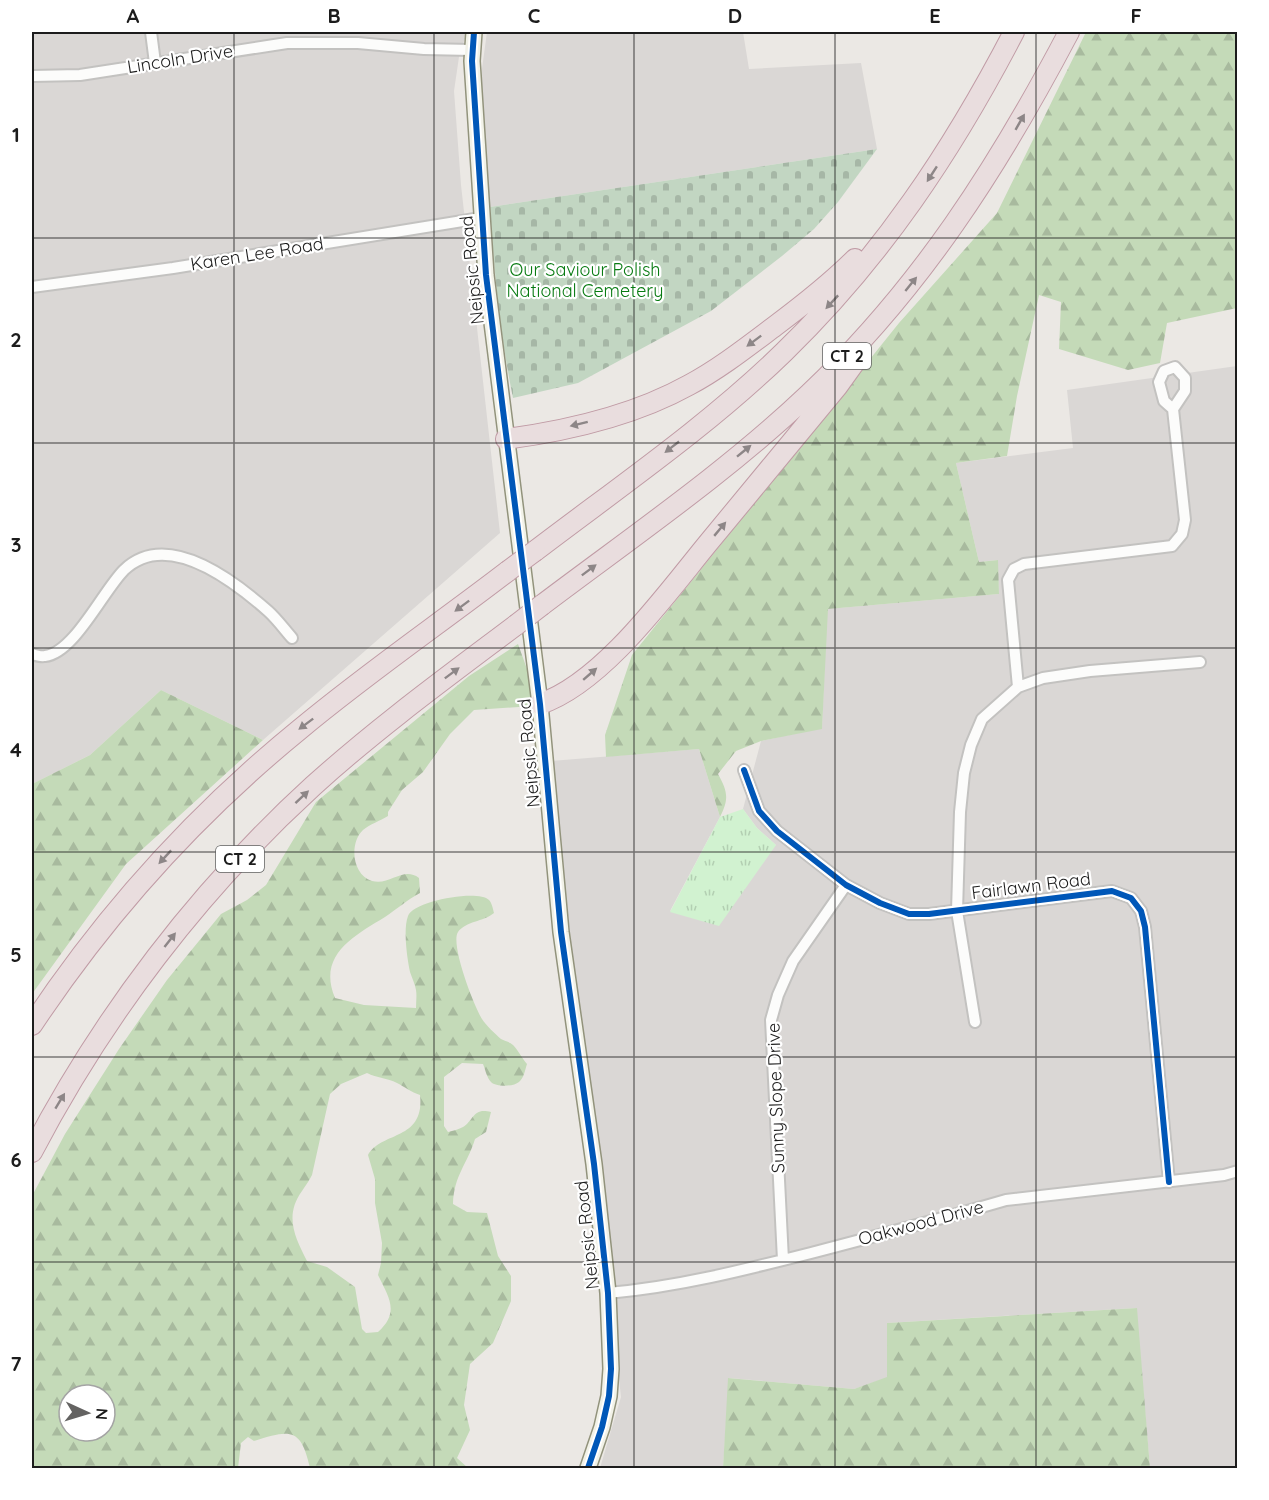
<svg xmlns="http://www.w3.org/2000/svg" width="1269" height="1500" font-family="Quicksand,sans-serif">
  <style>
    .residential { fill: #dad7d5 }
    .forest { fill: url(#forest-firs); fill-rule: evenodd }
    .cemetery { fill: url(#cemetery-stones) }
    .park { fill: url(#park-tufts) }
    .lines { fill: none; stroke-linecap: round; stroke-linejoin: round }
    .street-casing { stroke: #c3c2c0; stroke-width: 14 }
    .secondary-casing { stroke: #92937c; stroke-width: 18 }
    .highway-casing { stroke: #c09ba5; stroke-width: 22 }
    .street { stroke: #fcfcfb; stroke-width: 10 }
    .secondary { stroke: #f2f2e8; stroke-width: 15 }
    .highway { stroke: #e9ddde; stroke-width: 20 }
    .highway-bridge-casing { stroke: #c09ba5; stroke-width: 22; stroke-linecap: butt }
    .highway-bridge { stroke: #e9ddde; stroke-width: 20 }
    .cycleway-casing { stroke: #fff; stroke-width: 10 }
    .cycleway { stroke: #0057b8; stroke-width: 6 }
    .oneway { fill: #8d8687 }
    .grid { fill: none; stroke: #1c1c1c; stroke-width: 1.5; stroke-opacity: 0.55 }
    .labels { text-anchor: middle; stroke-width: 4.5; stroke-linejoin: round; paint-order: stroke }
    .shield { fill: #fff; stroke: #606060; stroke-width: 1.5 }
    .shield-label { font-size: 16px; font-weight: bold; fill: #1c1c1c }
    .street-label { font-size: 18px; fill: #1c1c1c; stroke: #fff }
    .park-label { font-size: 18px; fill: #087b12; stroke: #fff }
    .neatline { fill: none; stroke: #1c1c1c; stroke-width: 2 }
    .grid-label { font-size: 20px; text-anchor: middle; font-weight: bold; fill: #1c1c1c }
  </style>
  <defs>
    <pattern id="forest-firs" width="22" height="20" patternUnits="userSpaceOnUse" patternTransform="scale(1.5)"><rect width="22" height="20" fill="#c4dab8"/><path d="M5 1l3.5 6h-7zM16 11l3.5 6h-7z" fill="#a8ba9e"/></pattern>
    <pattern id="cemetery-stones" width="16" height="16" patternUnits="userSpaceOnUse" patternTransform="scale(1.5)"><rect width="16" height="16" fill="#c2d6c2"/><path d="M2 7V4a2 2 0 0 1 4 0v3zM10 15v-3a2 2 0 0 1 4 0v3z" fill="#a6b7a6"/></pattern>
    <pattern id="park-tufts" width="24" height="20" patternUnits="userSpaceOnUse" patternTransform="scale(1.5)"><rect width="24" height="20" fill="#d1f2d0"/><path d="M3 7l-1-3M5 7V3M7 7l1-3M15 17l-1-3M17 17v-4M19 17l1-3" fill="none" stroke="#b3cfb2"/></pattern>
  </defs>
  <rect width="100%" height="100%" fill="#ebe8e4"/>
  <path class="residential" d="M 32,32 L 468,32 L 460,50 L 454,91 L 461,185 L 500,533 L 263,740 L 161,690 L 90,755 L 32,784 Z
    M 487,32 L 743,32 L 749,69 L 861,63 L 877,149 L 490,207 L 481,76 Z
    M 1237,366 L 1237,1468 L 1150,1468 L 1136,1308 L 887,1323 L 887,1378 L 854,1389 L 729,1378 L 723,1468 L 600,1468 L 621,1397 L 551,761 L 699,749 L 720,817 L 670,911 L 776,845 L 757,828 L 743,809 L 761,741 L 822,728 L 827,609 L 999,594 L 997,560 L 979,562 L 956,463 L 1073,448 L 1067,390 Z"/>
  <path class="forest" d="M 1086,32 L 1237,32 L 1237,308 L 1167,323 L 1160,363 L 1128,370 L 1059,349 L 1061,302 L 1039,295 L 1017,396 L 1007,456 L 956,463 L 979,562 L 998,560 L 999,594 L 828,609 L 822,729 L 761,741 L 736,751 L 718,774 C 728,792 729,799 720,817 L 699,749 L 606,757 L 605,735 L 632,655 L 899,323 L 997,213 Z
    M 518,644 L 527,669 L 533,706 L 474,710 L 450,734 L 423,772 L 402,790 L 388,812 L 388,816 C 380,821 370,824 363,830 C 349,843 352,875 372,881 C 390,886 403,866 419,878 L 420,893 C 407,900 397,909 385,917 C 354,936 317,955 335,998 L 364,1005 L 416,1008 C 416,1002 417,996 416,990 C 415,984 412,978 410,972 C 407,958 403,929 408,916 C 413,901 478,889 489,900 C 492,903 493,909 494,913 C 483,922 466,921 458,932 C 450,944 474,1006 482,1019 C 486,1025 495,1034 501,1039 C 505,1041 510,1042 513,1045 C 518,1050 522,1058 527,1064 C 525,1070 524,1078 519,1082 C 513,1087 496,1087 491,1082 C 487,1078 485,1069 483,1064 L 462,1063 L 444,1077 L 444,1126 L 448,1132 C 453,1131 459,1129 463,1127 C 474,1120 473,1107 491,1112 L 486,1132 L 475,1139 C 467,1165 454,1175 453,1204 L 467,1212 L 487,1213 L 498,1256 L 511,1276 L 511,1301 L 493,1343 L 470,1364 L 464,1405 L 470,1430 L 457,1458 L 468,1468 L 310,1468 C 301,1428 291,1429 254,1441 L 248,1437 L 241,1443 L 238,1468 L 32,1468 L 32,1196 L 65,1134 L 119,1049 L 167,980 L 221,914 L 247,900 L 266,885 L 316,802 L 469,676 ZM 367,1073 C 377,1078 387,1078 397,1083 C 405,1087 411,1092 420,1095 C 425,1141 381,1131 368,1155 L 375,1179 L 375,1203 L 382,1243 L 381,1263 L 378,1275 C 389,1298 400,1312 378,1332 L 366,1333 L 362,1329 L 355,1287 L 327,1267 L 307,1261 C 295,1237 284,1216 302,1191 C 306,1185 309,1181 312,1175 L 330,1094 L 341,1084 ZM 69,1395 L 105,1395 L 105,1431 L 69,1431 Z
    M 161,690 L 263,740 L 126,864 L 32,994 L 32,784 L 90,755 Z
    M 1137,1308 L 1150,1468 L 723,1468 L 728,1378 L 854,1389 L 887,1377 L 887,1323 Z"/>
  <path class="cemetery" d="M 877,149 L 838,202 L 814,229 L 782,256 L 711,311 L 578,383 L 513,398 C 500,335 494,271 490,207 Z"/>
  <path class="park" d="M 743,809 L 757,828 L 776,845 L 719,926 L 670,912 L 720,817 Z"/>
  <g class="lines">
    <defs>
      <path id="street" d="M 151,32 L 155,63
        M 32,76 L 80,75 L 287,43 L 358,43 L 424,49 L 472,50
        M 32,287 L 173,268 L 481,218
        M 32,654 C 35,655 41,657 45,656 C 74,653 103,591 124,570 C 167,529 234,581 268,611 C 277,619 284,629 292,638
        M 1018,687 L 1008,580 L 1014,569 L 1024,564 L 1172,546 L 1182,534 L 1185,520 L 1173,409 L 1185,391 L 1185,378 L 1175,367 L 1164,371 L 1159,382 L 1164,401 L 1173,409
        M 744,770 L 759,811 L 777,831 L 846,885 L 880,903 L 909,914 L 929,914 L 1112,891 L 1131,898 L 1141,911 L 1145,927 L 1169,1182
        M 975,1022 L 957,911 L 960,812 L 964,773 L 971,745 L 982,719 L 1018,687 L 1043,678 L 1090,671 L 1200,662
        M 783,1260 L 771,1020 L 778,995 L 793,961 L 846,885
        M 608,1293 C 677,1287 744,1270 811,1253 C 876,1236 941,1219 1006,1200 L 1224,1175 L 1238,1171"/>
      <path id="secondary" d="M 474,32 L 472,61 L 486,275 L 540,704 L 561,932 L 594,1164 L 608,1293 L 611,1369 L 609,1396 L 602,1427 L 588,1468"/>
      <path id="highway" d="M 506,439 C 566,431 635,415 689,385 C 719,369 747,347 775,326 C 803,305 830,284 855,259
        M 535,551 C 619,487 708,426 784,352 C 881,258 952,151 1014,32
        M 542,605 C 632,537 727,472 809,394 C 920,289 998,167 1069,32
        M 540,704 C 603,683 667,593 709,542 C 752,490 794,439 837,387 L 855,362
        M 32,1025 C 105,915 196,814 299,730 C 366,674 439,624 508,571
        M 32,1152 C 103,1016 199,890 313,786 C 377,728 447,677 516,625"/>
    </defs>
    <use href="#street" class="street-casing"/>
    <use href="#secondary" class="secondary-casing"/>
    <use href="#highway" class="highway-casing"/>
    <use href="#street" class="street"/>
    <use href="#secondary" class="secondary"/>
    <use href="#highway" class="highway"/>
    <defs>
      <path id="highway-bridge" d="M 508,571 L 535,551
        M 516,625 L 542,605"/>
    </defs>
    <use href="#highway-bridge" class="highway-bridge-casing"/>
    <use href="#highway-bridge" class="highway-bridge"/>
    <defs>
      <path id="cycleway" d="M 474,32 L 472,61 L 486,275 L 540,704 L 561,932 L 594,1164 L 608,1293 L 611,1369 L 609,1396 L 602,1427 L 588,1468
        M 744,770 L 759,811 L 777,831 L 846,885 L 880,903 L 909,914 L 929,914 L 1112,891 L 1131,898 L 1141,911 L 1145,927 L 1169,1182"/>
    </defs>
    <use href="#cycleway" class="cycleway-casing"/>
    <use href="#cycleway" class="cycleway"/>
  </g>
  <defs><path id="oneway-solid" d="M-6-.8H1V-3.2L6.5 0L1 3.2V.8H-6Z" transform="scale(1.5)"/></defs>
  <g class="oneway">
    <use href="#oneway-solid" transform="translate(1020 122) rotate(-60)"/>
    <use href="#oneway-solid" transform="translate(932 174) rotate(123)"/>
    <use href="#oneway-solid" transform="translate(911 284) rotate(-51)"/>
    <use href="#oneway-solid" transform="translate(832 302) rotate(133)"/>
    <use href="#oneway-solid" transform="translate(754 341) rotate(143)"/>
    <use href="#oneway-solid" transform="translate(579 424) rotate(166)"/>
    <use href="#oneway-solid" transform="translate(672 447) rotate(142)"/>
    <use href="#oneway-solid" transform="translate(744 451) rotate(-39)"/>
    <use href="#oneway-solid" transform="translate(720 529) rotate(-50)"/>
    <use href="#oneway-solid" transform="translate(589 570) rotate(-37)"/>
    <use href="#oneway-solid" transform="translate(462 606) rotate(143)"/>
    <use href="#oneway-solid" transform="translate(452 673) rotate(-37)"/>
    <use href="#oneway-solid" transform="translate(590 674) rotate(-41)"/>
    <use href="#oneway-solid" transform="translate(306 724) rotate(143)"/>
    <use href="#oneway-solid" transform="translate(302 797) rotate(-43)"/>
    <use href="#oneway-solid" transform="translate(165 857) rotate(133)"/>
    <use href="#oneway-solid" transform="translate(170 940) rotate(-52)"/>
    <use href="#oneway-solid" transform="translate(60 1101) rotate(-59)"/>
  </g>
  <path class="grid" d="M 234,32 L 234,1468M 434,32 L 434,1468M 634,32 L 634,1468M 835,32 L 835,1468M 1036,32 L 1036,1468M 32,238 L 1238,238M 32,443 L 1238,443M 32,648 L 1238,648M 32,852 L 1238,852M 32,1057 L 1238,1057M 32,1262 L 1238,1262"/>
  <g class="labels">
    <g class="shield">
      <rect x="823" y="343" width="48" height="26" rx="4.5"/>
      <rect x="216" y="846" width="48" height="26" rx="4.5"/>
    </g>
    <g class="shield-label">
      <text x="847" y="362">CT 2</text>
      <text x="240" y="865">CT 2</text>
    </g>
    <g class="street-label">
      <text transform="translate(180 59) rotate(-9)" y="6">Lincoln Drive</text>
      <text transform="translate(257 254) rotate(-9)" y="6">Karen Lee Road</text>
      <text transform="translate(472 270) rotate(-96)" y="6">Neipsic Road</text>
      <text transform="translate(529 753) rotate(-95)" y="6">Neipsic Road</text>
      <text transform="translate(1031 886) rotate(-7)" y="6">Fairlawn Road</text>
      <text transform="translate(776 1098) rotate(-92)" y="6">Sunny Slope Drive</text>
      <text transform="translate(921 1223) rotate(-15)" y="6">Oakwood Drive</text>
      <text transform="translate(587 1235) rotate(-96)" y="6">Neipsic Road</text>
    </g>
    <g class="park-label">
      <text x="585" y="276">Our Saviour Polish<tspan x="585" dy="21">National Cemetery</tspan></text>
    </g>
  </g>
  <rect width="1269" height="1500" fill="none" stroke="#ffffff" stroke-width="66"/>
  <g transform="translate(87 1413) rotate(94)"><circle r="28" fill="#ffffff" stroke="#a4a4a4" stroke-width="1.5"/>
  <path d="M0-4.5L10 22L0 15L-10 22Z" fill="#646362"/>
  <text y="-9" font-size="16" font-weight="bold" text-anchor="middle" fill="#1c1c1c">N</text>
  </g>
  <rect x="33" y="33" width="1203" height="1434" class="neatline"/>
  <g class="grid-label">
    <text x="133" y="23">A</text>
    <text x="334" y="23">B</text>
    <text x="534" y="23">C</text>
    <text x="735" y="23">D</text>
    <text x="935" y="23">E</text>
    <text x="1136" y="23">F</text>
    <text x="16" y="142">1</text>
    <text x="16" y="347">2</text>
    <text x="16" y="552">3</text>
    <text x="16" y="757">4</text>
    <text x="16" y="962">5</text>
    <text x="16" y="1167">6</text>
    <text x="16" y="1371">7</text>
  </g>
</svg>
